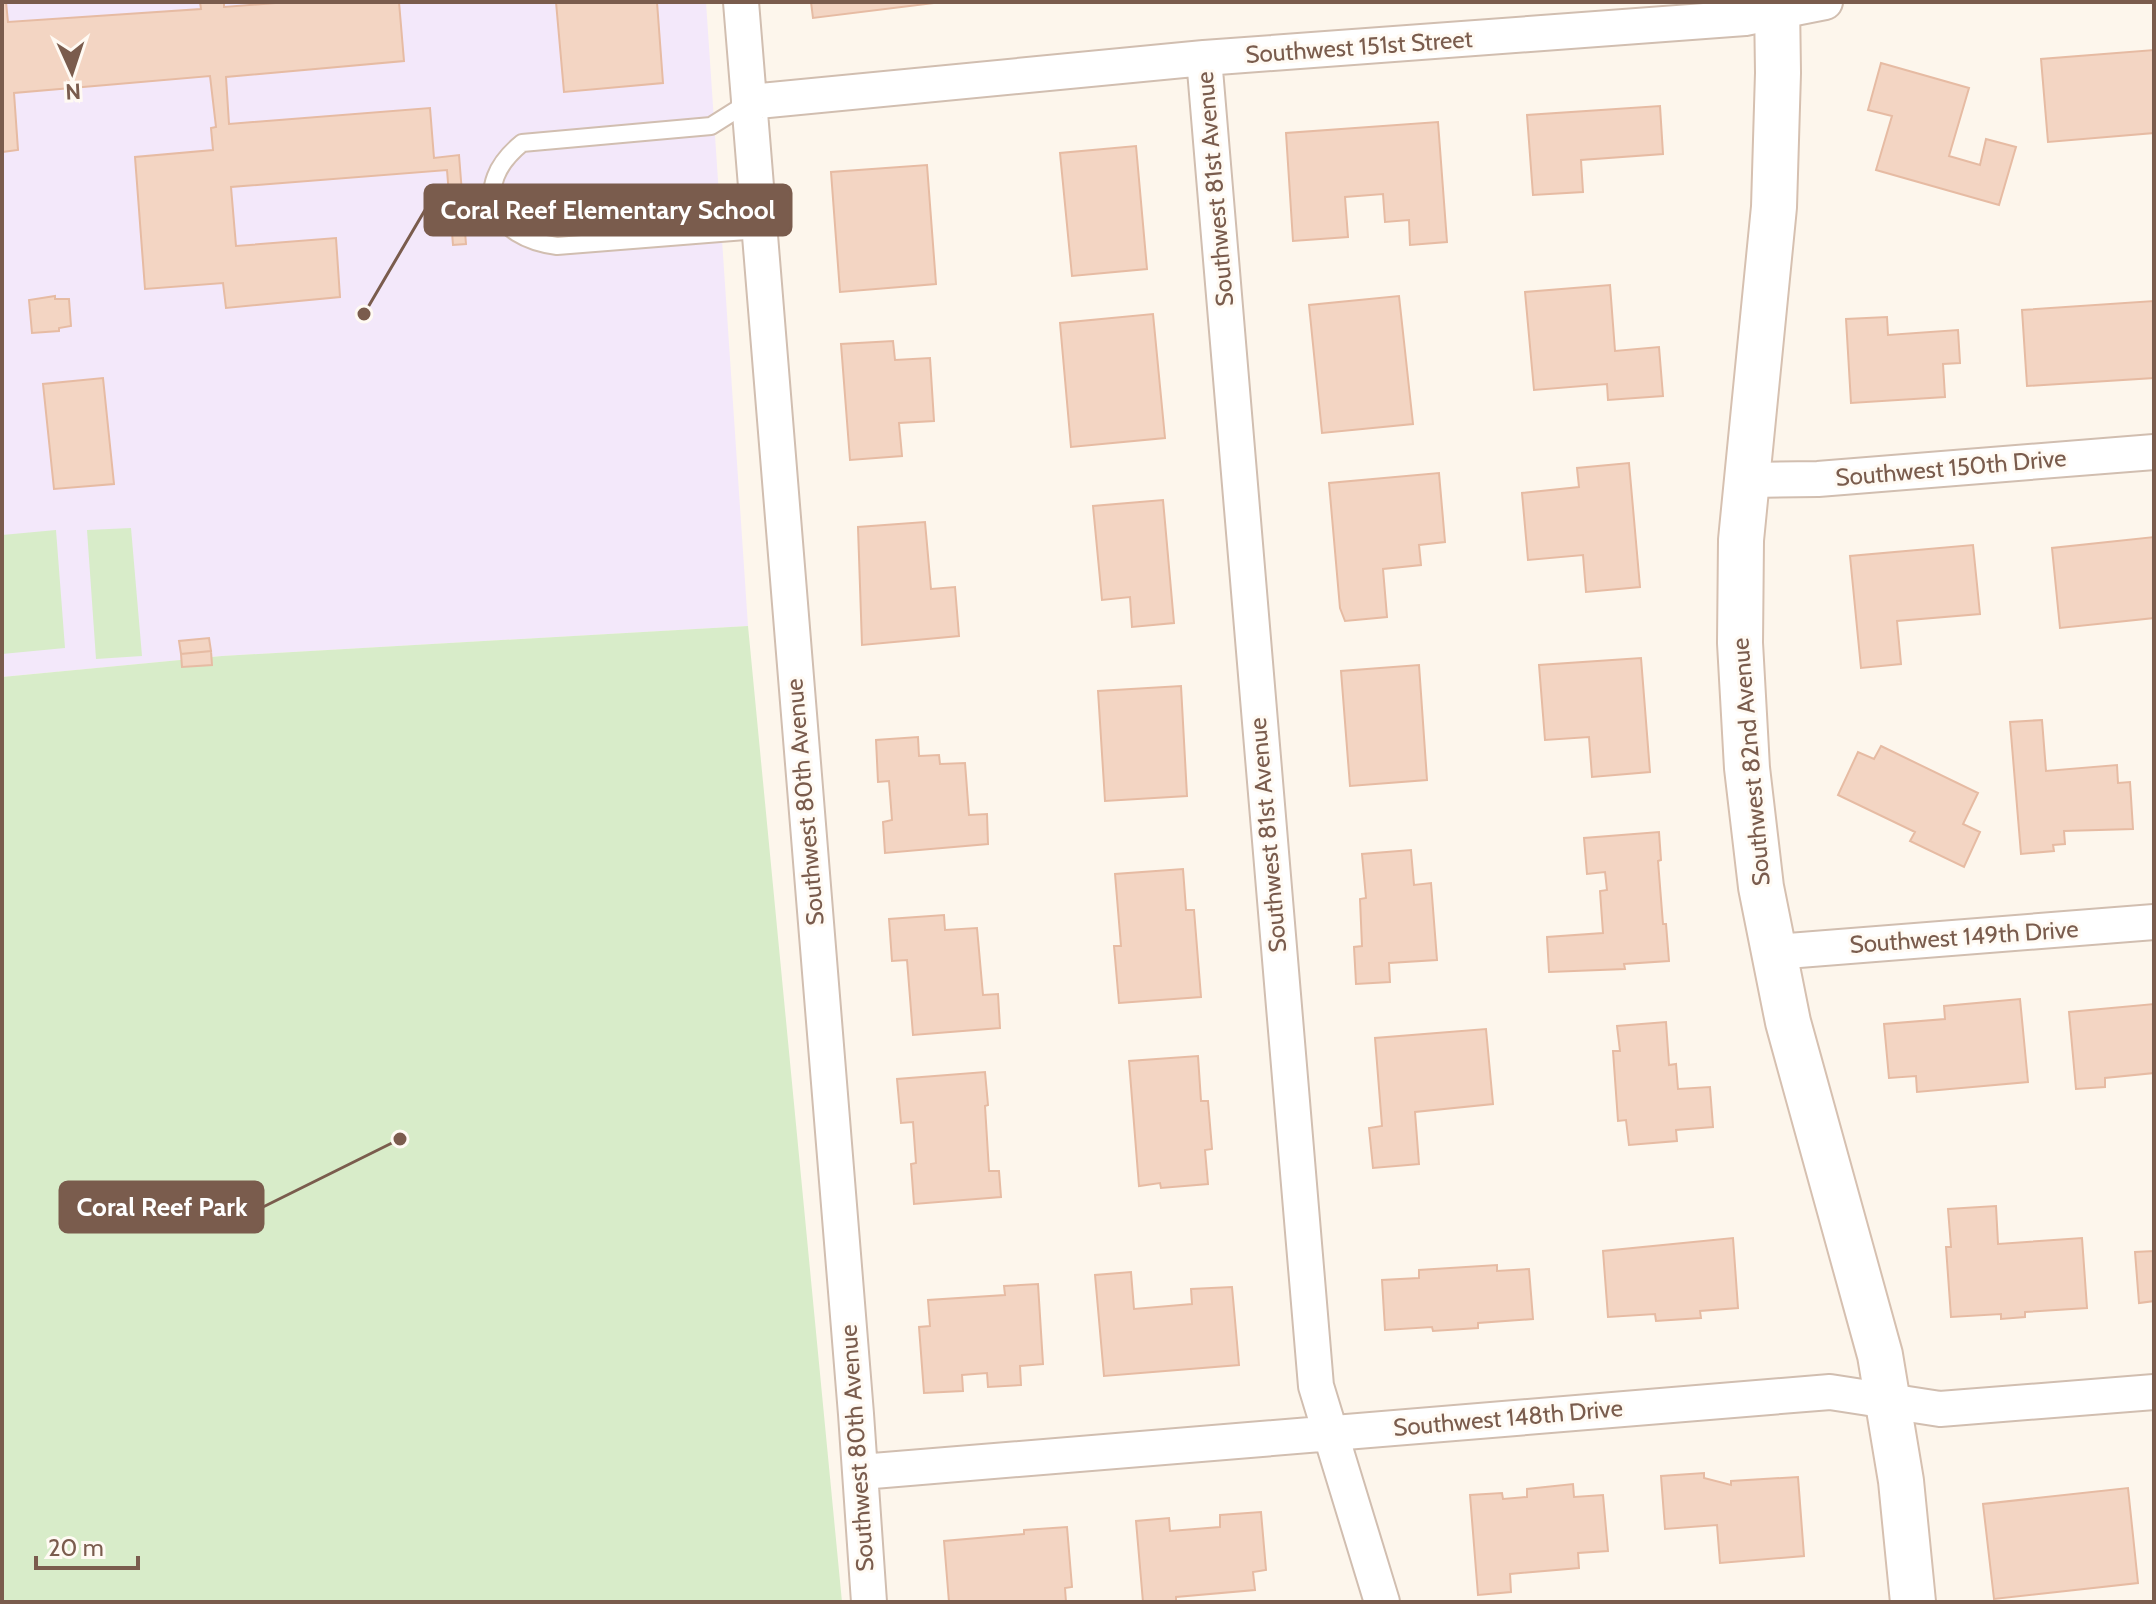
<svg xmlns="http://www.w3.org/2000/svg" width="2156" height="1604" font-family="Cabin,sans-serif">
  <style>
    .education { fill: #f3e8fa }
    .green { fill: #d8ecc9 }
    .building { fill: #f3d5c3; stroke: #e6bba3; stroke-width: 2 }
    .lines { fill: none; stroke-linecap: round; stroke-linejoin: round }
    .lane-casing { stroke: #d1beb0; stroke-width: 20 }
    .street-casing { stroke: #d1beb0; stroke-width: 38 }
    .secondary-casing { stroke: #d6c0b0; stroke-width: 48 }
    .lane { stroke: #fff; stroke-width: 16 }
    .street { stroke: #fff; stroke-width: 34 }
    .secondary { stroke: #fff; stroke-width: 44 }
    .labels { text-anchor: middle; stroke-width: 6; stroke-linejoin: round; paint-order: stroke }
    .street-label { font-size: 24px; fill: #7a5c4d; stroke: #fffaf3 }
    .leader { fill: none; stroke: #7a5c4d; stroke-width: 3 }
    .callout-dot { fill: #7a5c4d; stroke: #fffaf3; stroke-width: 3 }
    .callout { fill: #7a5c4d; stroke: #7a5c4d; stroke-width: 3 }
    .callout-label { font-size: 26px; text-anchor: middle; font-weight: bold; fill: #fff }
  </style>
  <rect width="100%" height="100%" fill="#fdf6ec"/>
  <path class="education" d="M 2,2 L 706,2 L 748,626 L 222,656 L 2,677 Z"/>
  <path class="green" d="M 131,528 L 142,656 L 96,659 L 87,530 Z
    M 56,530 L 65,648 L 2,654 L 2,535 Z
    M 748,626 L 842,1602 L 2,1602 L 2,677 L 222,656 Z"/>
  <path class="building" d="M 2,2 L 6,2 L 8,22 L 201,9 L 200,2 L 224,2 L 224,7 L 288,2 L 399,2 L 404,61 L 226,77 L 229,124 L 430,108 L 434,158 L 459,155 L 466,244 L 453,245 L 447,170 L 231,187 L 236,246 L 336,238 L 340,297 L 226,308 L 223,283 L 145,289 L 135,157 L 213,150 L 211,128 L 216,127 L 210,76 L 14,93 L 18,150 L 2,152 Z
    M 556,2 L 657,2 L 663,83 L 564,92 Z
    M 811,2 L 942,2 L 813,18 Z
    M 2154,50 L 2154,133 L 2048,142 L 2041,59 Z
    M 1881,63 L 1969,88 L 1949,156 L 1980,165 L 1986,139 L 2016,147 L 1999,205 L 1876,170 L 1892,116 L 1868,110 Z
    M 1660,106 L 1663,154 L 1581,160 L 1583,192 L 1533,195 L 1527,115 Z
    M 1438,122 L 1447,242 L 1410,245 L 1409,220 L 1385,222 L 1383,194 L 1345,197 L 1348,237 L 1293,241 L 1286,133 Z
    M 1136,146 L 1147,269 L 1072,276 L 1060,153 Z
    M 927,165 L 936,284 L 840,292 L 831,172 Z
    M 1610,285 L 1615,351 L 1659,347 L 1663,396 L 1608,400 L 1607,384 L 1534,390 L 1525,292 Z
    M 55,296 L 55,299 L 69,299 L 71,326 L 59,328 L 59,331 L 32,333 L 29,300 Z
    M 1399,296 L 1413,424 L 1322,433 L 1309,305 Z
    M 2154,301 L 2154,378 L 2027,386 L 2022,310 Z
    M 1153,314 L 1165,438 L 1071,447 L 1060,323 Z
    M 1887,317 L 1888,335 L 1958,330 L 1960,363 L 1943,364 L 1945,397 L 1851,403 L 1846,319 Z
    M 893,341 L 895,360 L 930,358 L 934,421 L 899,423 L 902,456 L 850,460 L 841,344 Z
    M 103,378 L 114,484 L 54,489 L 43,384 Z
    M 1629,463 L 1640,587 L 1586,592 L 1583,555 L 1528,560 L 1522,493 L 1579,487 L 1577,468 Z
    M 1439,473 L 1445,542 L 1419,545 L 1421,565 L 1383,569 L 1387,617 L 1345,621 L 1340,608 L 1329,483 Z
    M 1163,500 L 1174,623 L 1132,627 L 1130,597 L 1102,600 L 1093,506 Z
    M 925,522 L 931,589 L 955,587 L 959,636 L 862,645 L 858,527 Z
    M 2154,537 L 2154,618 L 2060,628 L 2052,548 Z
    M 1973,545 L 1980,614 L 1897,621 L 1901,664 L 1861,668 L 1850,556 Z
    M 209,638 L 211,651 L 181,654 L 179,641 Z
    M 211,651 L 212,665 L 182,667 L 181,654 Z
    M 1641,658 L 1650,772 L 1592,777 L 1589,737 L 1545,740 L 1539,665 Z
    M 1419,665 L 1427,780 L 1350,786 L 1341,671 Z
    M 1181,686 L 1187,796 L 1105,801 L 1098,691 Z
    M 2042,720 L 2046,771 L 2117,765 L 2118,783 L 2130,782 L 2133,829 L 2064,831 L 2065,844 L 2053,845 L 2054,851 L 2021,854 L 2010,722 Z
    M 918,737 L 919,756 L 939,755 L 940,764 L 965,763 L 969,815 L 987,814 L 988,844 L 885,853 L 883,822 L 892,820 L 889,781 L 878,782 L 876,740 Z
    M 1881,746 L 1978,793 L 1963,824 L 1980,832 L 1964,867 L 1910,841 L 1915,832 L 1838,795 L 1858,752 L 1874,759 Z
    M 1659,832 L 1661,860 L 1658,861 L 1663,924 L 1666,924 L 1669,961 L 1624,964 L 1625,969 L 1549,972 L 1547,937 L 1603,933 L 1600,891 L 1607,890 L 1605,872 L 1587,874 L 1584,838 Z
    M 1411,850 L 1414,885 L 1431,883 L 1437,960 L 1389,963 L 1390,982 L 1356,984 L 1354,947 L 1362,946 L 1360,899 L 1366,898 L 1362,854 Z
    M 1183,869 L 1186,910 L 1194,910 L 1201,997 L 1119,1003 L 1114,946 L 1121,946 L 1115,874 Z
    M 944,915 L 945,930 L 977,928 L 983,995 L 998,994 L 1000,1028 L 913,1035 L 907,960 L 892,961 L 889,919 Z
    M 2020,999 L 2028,1082 L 1917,1092 L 1916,1076 L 1889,1078 L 1884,1024 L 1945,1019 L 1944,1006 Z
    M 2154,1004 L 2154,1073 L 2105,1078 L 2105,1087 L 2076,1089 L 2069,1012 Z
    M 1666,1022 L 1669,1065 L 1676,1064 L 1678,1089 L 1710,1087 L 1713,1127 L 1676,1130 L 1677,1141 L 1629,1145 L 1626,1120 L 1618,1121 L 1613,1051 L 1620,1051 L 1617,1026 Z
    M 1486,1029 L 1493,1104 L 1415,1112 L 1419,1164 L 1373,1168 L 1369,1128 L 1382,1126 L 1375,1038 Z
    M 1198,1056 L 1201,1101 L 1208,1101 L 1212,1149 L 1205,1150 L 1208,1184 L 1161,1188 L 1160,1183 L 1139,1186 L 1129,1061 Z
    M 985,1072 L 988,1105 L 985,1106 L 989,1171 L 999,1171 L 1001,1197 L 914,1204 L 911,1164 L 916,1163 L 913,1122 L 901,1123 L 897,1079 Z
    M 1996,1206 L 1998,1244 L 2082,1238 L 2087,1308 L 2025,1312 L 2025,1317 L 2001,1319 L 2001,1314 L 1951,1317 L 1946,1247 L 1951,1247 L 1948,1209 Z
    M 1733,1238 L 1738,1308 L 1700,1311 L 1701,1318 L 1656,1321 L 1655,1314 L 1608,1317 L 1603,1251 Z
    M 2154,1251 L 2154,1301 L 2139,1303 L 2135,1252 Z
    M 1497,1265 L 1497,1271 L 1529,1269 L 1533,1319 L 1478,1323 L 1478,1328 L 1433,1331 L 1432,1327 L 1385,1330 L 1382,1280 L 1419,1278 L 1419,1270 Z
    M 1131,1272 L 1134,1309 L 1192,1304 L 1191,1289 L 1232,1287 L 1239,1365 L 1104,1376 L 1095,1275 Z
    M 1038,1284 L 1043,1364 L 1020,1366 L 1021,1385 L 988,1387 L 987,1373 L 962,1375 L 963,1391 L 924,1393 L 919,1327 L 930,1326 L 928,1300 L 1005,1295 L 1004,1286 Z
    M 1704,1473 L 1704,1478 L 1731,1485 L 1731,1481 L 1798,1477 L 1804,1556 L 1720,1563 L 1717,1525 L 1665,1529 L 1661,1476 Z
    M 1573,1484 L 1574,1497 L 1603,1495 L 1608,1551 L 1578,1553 L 1579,1568 L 1510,1574 L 1511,1592 L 1478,1595 L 1470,1495 L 1502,1493 L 1503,1499 L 1527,1497 L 1527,1489 Z
    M 2128,1488 L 2138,1583 L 1994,1599 L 1983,1504 Z
    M 1261,1512 L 1266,1570 L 1253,1572 L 1255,1590 L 1176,1597 L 1176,1602 L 1143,1602 L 1136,1521 L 1169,1518 L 1170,1531 L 1220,1527 L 1220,1515 Z
    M 1067,1527 L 1072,1587 L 1065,1588 L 1066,1602 L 949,1602 L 944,1541 L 1024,1534 L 1024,1530 Z"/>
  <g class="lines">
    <defs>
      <path id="lane" d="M 749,102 L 711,126 L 522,143 C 468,187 493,238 557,246 L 758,230"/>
      <path id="street" d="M 741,2 L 856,1414 L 869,1602
        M 1204,58 L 1316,1386 L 1382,1602
        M 749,102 L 1204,58 L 1745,18 L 1825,2
        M 1748,480 L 1818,479 L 2154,452
        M 1774,952 L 2154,922
        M 861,1472 L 1830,1392 L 1940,1409 L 2154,1392"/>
      <path id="secondary" d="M 1777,2 L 1778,73 L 1774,207 L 1741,540 L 1740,643 L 1747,768 L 1761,887 L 1788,1022 L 1880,1355 L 1901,1481 L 1913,1602"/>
    </defs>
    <use href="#lane" class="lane-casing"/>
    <use href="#street" class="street-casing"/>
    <use href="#secondary" class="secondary-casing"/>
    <use href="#lane" class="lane"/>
    <use href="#street" class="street"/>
    <use href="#secondary" class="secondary"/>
  </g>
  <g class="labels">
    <g class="street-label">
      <text transform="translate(1359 47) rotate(-4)" y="8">Southwest 151st Street</text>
      <text transform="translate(1215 189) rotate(-95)" y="8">Southwest 81st Avenue</text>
      <text transform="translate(1951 468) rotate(-5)" y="8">Southwest 150th Drive</text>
      <text transform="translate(1751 762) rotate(-95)" y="8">Southwest 82nd Avenue</text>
      <text transform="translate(805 802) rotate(-95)" y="8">Southwest 80th Avenue</text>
      <text transform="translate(1268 835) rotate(-95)" y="8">Southwest 81st Avenue</text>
      <text transform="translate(1964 937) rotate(-4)" y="8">Southwest 149th Drive</text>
      <text transform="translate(1508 1418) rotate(-5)" y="8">Southwest 148th Drive</text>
      <text transform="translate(857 1448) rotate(-94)" y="8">Southwest 80th Avenue</text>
    </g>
  </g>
  <path class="leader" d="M364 314L425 210M400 1139L263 1207"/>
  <g class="callout-dot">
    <circle cx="364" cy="314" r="8"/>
    <circle cx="400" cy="1139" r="8"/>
  </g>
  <g class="callout">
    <rect x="425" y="185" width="366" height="50" rx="8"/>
    <rect x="60" y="1182" width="203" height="50" rx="8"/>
  </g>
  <g class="callout-label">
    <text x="608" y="219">Coral Reef Elementary School</text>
    <text x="162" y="1216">Coral Reef Park</text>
  </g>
  <rect width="2156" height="1604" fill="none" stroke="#7a5c4d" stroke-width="8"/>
  <g transform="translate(72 72) rotate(177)" stroke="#fffaf3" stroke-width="6" paint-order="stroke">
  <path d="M0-6L14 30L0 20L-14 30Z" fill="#7a5c4d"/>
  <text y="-12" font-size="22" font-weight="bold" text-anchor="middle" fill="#7a5c4d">N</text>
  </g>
  <path d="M36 1556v12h102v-12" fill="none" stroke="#7a5c4d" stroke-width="4"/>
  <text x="48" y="1556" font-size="24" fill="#7a5c4d" stroke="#fffaf3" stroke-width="6" paint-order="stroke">20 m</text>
</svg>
